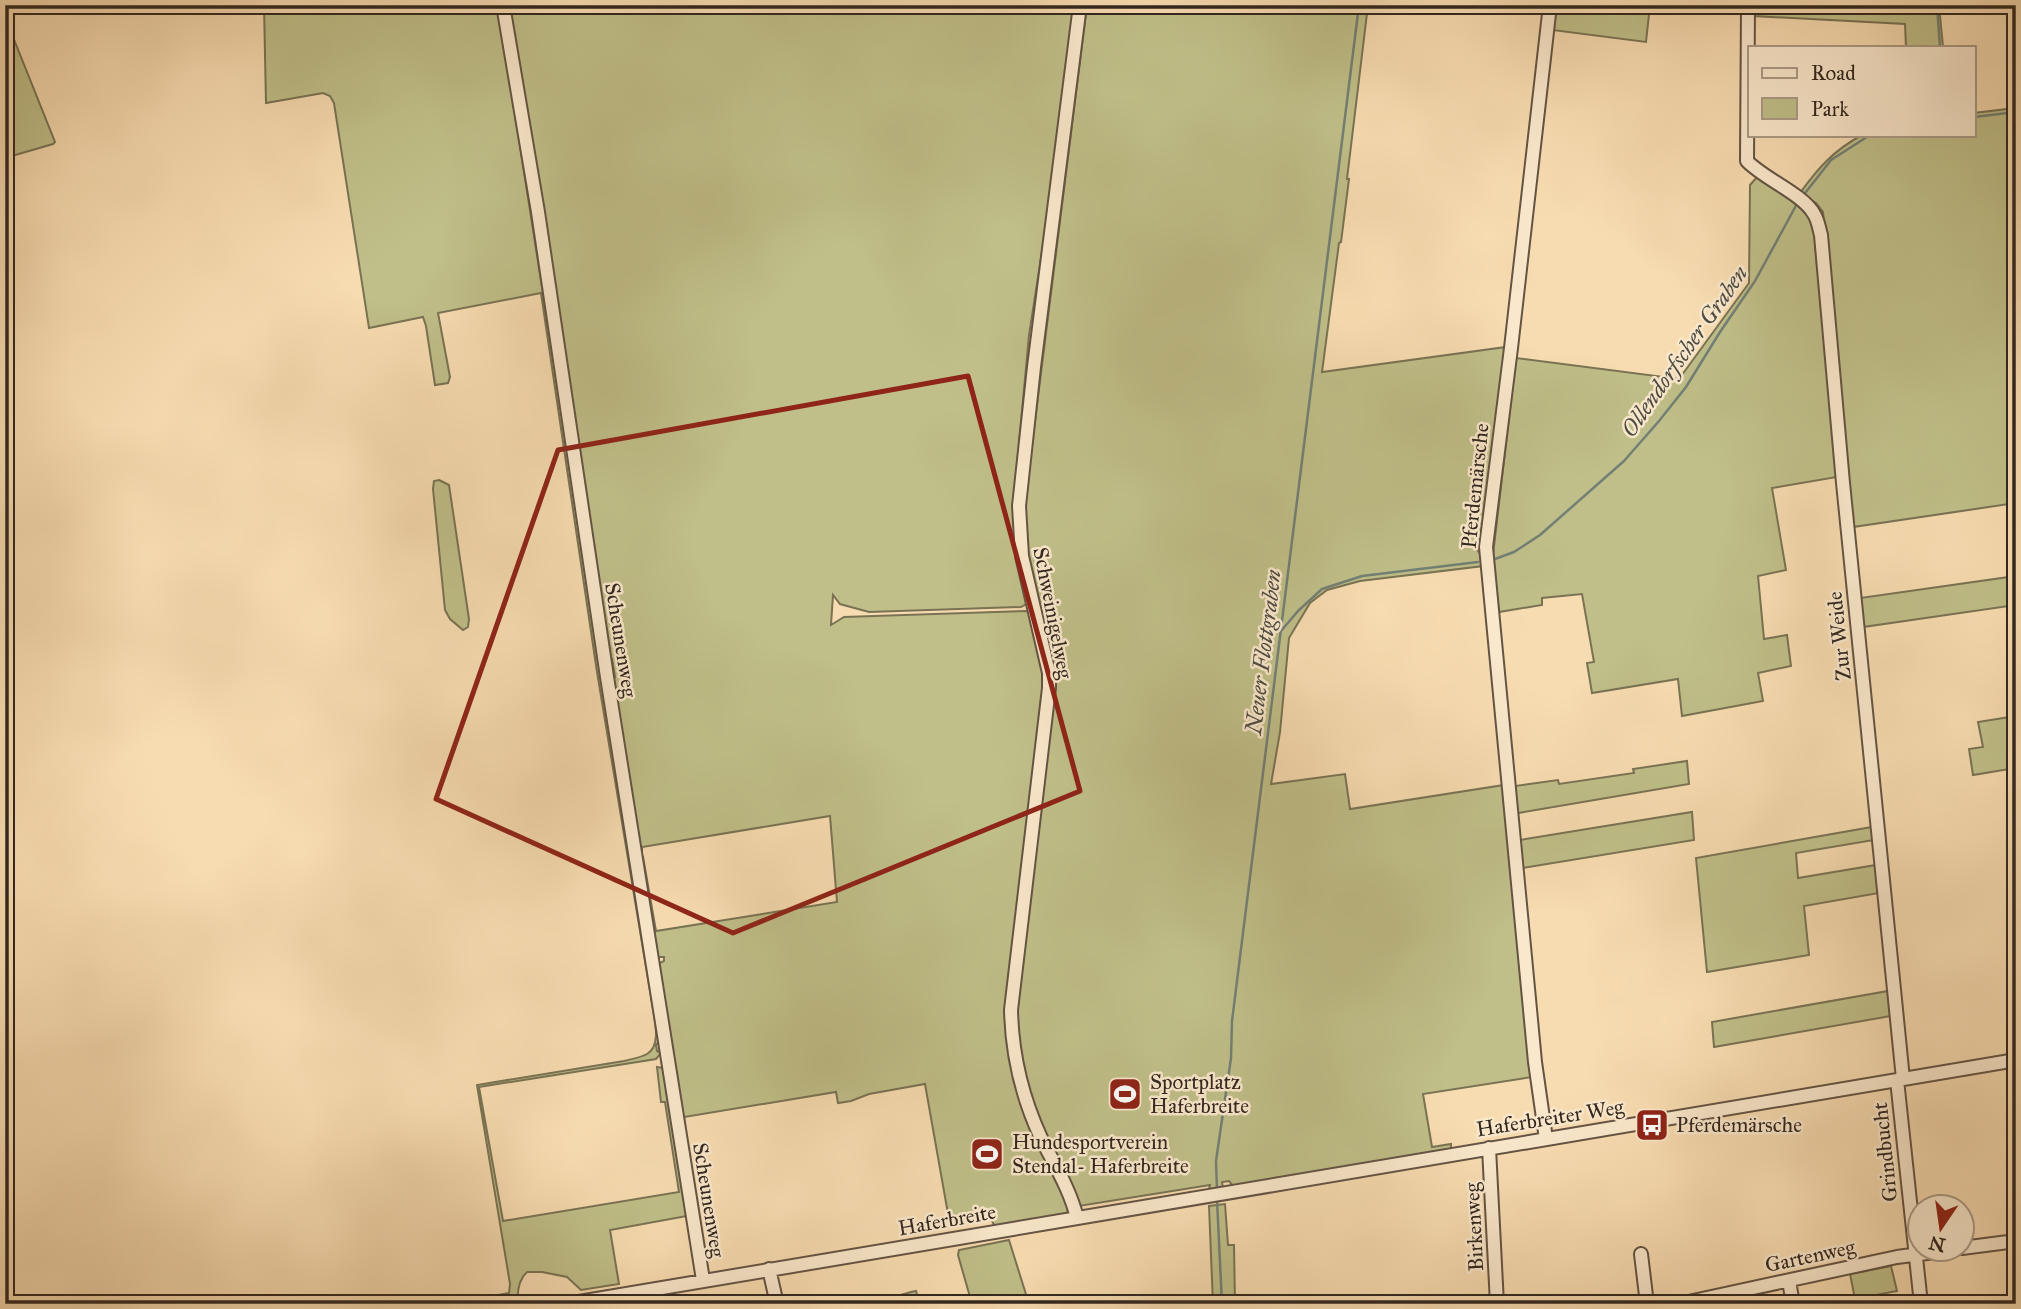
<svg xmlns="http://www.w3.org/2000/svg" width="2021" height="1309" font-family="'IM FELL Great Primer',serif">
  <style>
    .green { fill: #c0bf89; stroke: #797354; stroke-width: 2 }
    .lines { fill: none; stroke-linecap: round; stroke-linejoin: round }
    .stream { stroke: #728075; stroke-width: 2.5 }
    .minor-casing { stroke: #645444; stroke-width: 16 }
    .minor { stroke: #fae8cc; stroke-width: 12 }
    .marked { fill: none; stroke: #8f2418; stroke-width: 5; stroke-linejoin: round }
    .labels { text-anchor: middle; stroke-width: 5; stroke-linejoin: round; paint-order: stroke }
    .street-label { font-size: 21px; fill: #32271f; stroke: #fae8cc }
    .poi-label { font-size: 21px; fill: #32271f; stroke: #fae8cc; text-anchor: start }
    .water-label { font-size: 23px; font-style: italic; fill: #4d4c43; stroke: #fae8cc }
  </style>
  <rect width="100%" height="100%" fill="#f8dcb1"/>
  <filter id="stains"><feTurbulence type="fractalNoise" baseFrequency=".00286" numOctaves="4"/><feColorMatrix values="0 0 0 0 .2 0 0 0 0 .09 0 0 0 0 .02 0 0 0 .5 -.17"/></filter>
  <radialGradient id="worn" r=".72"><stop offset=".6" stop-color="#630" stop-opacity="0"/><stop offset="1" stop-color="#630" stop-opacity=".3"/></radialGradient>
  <path class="green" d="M 264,5 L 498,5 L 592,608 L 592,620 L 594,622 L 633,865 L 631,867 L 632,873 L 634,874 L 659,1042 L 656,1045 L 657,1051 L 661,1053 L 656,1059 L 479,1087 L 503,1221 L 679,1192 L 665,1102 L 661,1102 L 657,1067 L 663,1068 L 687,1216 L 610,1230 L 619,1284 L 581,1290 L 567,1277 L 542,1272 L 527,1272 C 518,1280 517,1292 518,1304 L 450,1304 L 509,1293 L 510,1284 L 477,1085 L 624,1061 C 631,1059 640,1058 647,1054 C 661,1046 655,1022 653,1009 L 597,672 L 541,293 L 438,313 L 450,377 L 448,383 L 435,385 L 426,326 L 423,317 L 369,328 L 334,103 L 330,96 L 323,93 L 266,103 Z
    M 510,5 L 1075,5 L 1046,226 L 1029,335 L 1015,488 L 1015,544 L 1028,603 L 1021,607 L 869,612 L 840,604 L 833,595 L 831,625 L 844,617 L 1027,611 L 1031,614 L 1046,675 L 1026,864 L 1013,1062 L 1069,1205 L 1067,1214 L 1000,1227 L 994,1225 L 991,1219 L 950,1225 L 925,1084 L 869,1094 L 851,1101 L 838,1103 L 836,1092 L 684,1117 L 685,1126 L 682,1126 L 656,965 L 664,961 L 664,957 L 656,957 L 639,860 L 643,857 L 656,931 L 837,902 L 830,816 L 642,847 L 642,853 L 640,853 L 610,679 L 615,677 L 612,659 L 610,659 Z
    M 1087,5 L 1368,5 L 1347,179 L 1349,179 L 1341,242 L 1339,243 L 1322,372 L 1506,347 L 1481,537 L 1477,550 L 1482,555 L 1483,566 L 1360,581 L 1327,590 L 1310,603 L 1289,638 L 1280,732 L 1271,784 L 1345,774 L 1350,809 L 1504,785 L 1532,1077 L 1423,1094 L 1432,1147 L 1451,1144 L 1451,1151 L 1234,1187 L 1229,1181 L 1222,1182 L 1223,1188 L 1209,1189 L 1210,1185 L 1079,1206 L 1024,1088 L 1015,1035 L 1017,976 L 1052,692 L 1024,548 L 1025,501 Z
    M 1555,5 L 1650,5 L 1646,42 L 1552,30 Z
    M 1753,5 L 1939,5 L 1943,47 L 1906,47 L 1905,24 L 1753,16 Z
    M 5,17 L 55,142 L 53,144 L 5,158 Z
    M 2016,108 L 2016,503 L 1853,527 L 1823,212 L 1816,203 L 1800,193 C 1819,167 1833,151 1862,135 L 1974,135 L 1974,113 Z
    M 1757,177 L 1760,177 L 1809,214 L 1814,233 L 1837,477 L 1772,488 L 1786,570 L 1758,576 L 1764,639 L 1787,635 L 1791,666 L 1758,673 L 1763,701 L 1682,716 L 1678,679 L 1592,693 L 1587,663 L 1594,662 L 1582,594 L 1542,598 L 1542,605 L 1499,612 L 1493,555 L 1516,358 L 1679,379 L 1749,283 L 1750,185 Z
    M 439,480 L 449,485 L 469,619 L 468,627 L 463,630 L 450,619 L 445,610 L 433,489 L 434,481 Z
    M 2016,576 L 2016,605 L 1863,627 L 1860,598 Z
    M 2016,716 L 2016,768 L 1973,775 L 1969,749 L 1983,747 L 1978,722 Z
    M 1687,761 L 1689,784 L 1518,813 L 1515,786 L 1558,780 L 1559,784 L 1634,773 L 1633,769 Z
    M 1692,812 L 1694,840 L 1523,868 L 1520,840 Z
    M 1872,827 L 1874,840 L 1796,853 L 1798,878 L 1876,865 L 1879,893 L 1804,906 L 1809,955 L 1707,972 L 1696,858 Z
    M 1888,991 L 1891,1016 L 1714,1047 L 1712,1022 Z
    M 1225,1204 L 1228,1245 L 1234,1245 L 1235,1304 L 1213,1304 L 1209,1206 Z
    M 1009,1240 L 1029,1304 L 972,1304 L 958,1255 L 959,1250 Z
    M 1891,1266 L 1897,1291 L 1855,1299 L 1850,1274 Z
    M 916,1291 L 920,1304 L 869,1304 L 911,1292 Z
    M 229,1296 L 242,1297 L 242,1300 L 229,1299 L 228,1304 L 81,1304 L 186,1297 Z"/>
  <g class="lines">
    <path class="stream" d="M 1937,5 L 1940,47
      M 1974,117 L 2016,112
      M 1802,197 L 1831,160 L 1870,135
      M 1495,559 L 1514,552 L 1540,535 L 1624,461 L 1659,421 L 1686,387 L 1720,332 L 1755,281 L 1798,202
      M 1281,631 L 1298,611 L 1322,589 L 1362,576 L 1478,562
      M 1217,1190 L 1216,1161 L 1231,1058 L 1232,1021 L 1359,5
      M 1217,1200 L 1222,1304"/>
    <defs>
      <path id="minor" d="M 503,5 L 538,212 L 607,677 L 703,1280
        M 1748,5 L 1747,161 C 1764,179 1803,194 1814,214 C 1818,220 1819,228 1821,235 L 1843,483 L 1903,1079
        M 1897,1080 L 1921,1304
        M 1546,1139 L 1535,1062 L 1486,547 L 1511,348 L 1550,5
        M 1489,1148 L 1497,1304
        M 1077,1218 C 1070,1189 1054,1164 1041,1138 C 1022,1097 1012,1055 1011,1010 L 1049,688 L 1049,673 L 1022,556 L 1019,506 L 1034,367 L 1080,5
        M 1962,1248 L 2016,1241
        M 1641,1254 L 1647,1304
        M 769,1269 L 777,1304
        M 1789,1281 L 1793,1304
        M 567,1304 L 2016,1060
        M 1679,1304 L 1897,1257 L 1950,1250"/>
    </defs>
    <use href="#minor" class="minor-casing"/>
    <use href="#minor" class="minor"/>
  </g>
  <path class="marked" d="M 968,376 L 1080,791 L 733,933 L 436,799 L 558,450 Z"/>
  <defs>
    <symbol id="stadium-square" viewBox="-11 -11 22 22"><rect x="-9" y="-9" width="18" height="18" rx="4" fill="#8f2418" stroke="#fae8cc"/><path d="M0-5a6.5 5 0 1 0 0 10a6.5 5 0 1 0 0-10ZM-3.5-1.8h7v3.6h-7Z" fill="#fff"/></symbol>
    <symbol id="bus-square" viewBox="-11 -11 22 22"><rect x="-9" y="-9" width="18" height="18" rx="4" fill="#8f2418" stroke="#fae8cc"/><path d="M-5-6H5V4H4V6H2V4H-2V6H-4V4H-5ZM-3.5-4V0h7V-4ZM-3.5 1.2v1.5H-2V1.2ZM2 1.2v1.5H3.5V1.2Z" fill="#fff"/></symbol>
  </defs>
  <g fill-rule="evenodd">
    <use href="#stadium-square" x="1106" y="1075" width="38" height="38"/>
    <use href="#bus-square" x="1633" y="1106" width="38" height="38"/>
    <use href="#stadium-square" x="968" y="1135" width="38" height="38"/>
  </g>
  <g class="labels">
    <g class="street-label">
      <text transform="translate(1475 486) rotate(-84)" y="7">Pferdemärsche</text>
      <text transform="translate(1053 613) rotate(79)" y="7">Schweinigelweg</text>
      <text transform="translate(1839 636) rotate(-96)" y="7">Zur Weide</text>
      <text transform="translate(621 640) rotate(81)" y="7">Scheunenweg</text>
      <text transform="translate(1550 1118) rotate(-9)" y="7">Haferbreiter Weg</text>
      <text transform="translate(1885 1152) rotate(-96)" y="7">Grindbucht</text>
      <text transform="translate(709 1200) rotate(81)" y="7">Scheunenweg</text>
      <text transform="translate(947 1220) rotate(-10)" y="7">Haferbreite</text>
      <text transform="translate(1474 1227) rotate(-93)" y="7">Birkenweg</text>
      <text transform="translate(1810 1256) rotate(-12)" y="7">Gartenweg</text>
    </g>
    <g class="poi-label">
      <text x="1150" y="1089">Sportplatz<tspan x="1150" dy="24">Haferbreite</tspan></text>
      <text x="1676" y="1132">Pferdemärsche</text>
      <text x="1012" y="1149">Hundesportverein<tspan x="1012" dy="24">Stendal- Haferbreite</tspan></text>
    </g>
    <g class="water-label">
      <text transform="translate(1684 351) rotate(-55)" y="8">Ollendorfscher Graben</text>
      <text transform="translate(1263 652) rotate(-83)" y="8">Neuer Flottgraben</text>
    </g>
  </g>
  <rect width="2021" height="1309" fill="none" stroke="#f8dcb1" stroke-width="28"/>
  <rect x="7" y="7" width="2007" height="1295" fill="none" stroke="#32271f" stroke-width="3.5"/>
  <rect x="14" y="14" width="1993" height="1281" fill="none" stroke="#32271f" stroke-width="2"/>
  <rect x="1748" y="46" width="228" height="91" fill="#fae8cc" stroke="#aa9b87" stroke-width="2"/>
  <rect x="1762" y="68" width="35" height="10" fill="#fae8cc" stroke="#aa9b87" stroke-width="2"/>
  <text x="1811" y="80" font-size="21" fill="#32271f">Road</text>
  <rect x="1762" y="98" width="35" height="21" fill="#c0bf89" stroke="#aa9b87" stroke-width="2"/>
  <text x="1811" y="116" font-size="21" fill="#32271f">Park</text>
  <g transform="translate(1941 1228) rotate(193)"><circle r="33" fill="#fae8cc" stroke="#aa9b87" stroke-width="2"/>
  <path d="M0-5L12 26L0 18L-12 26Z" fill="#8f2418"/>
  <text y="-10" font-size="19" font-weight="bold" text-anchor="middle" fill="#32271f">N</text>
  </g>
  <rect width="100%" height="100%" filter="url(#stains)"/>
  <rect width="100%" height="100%" fill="url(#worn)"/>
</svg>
